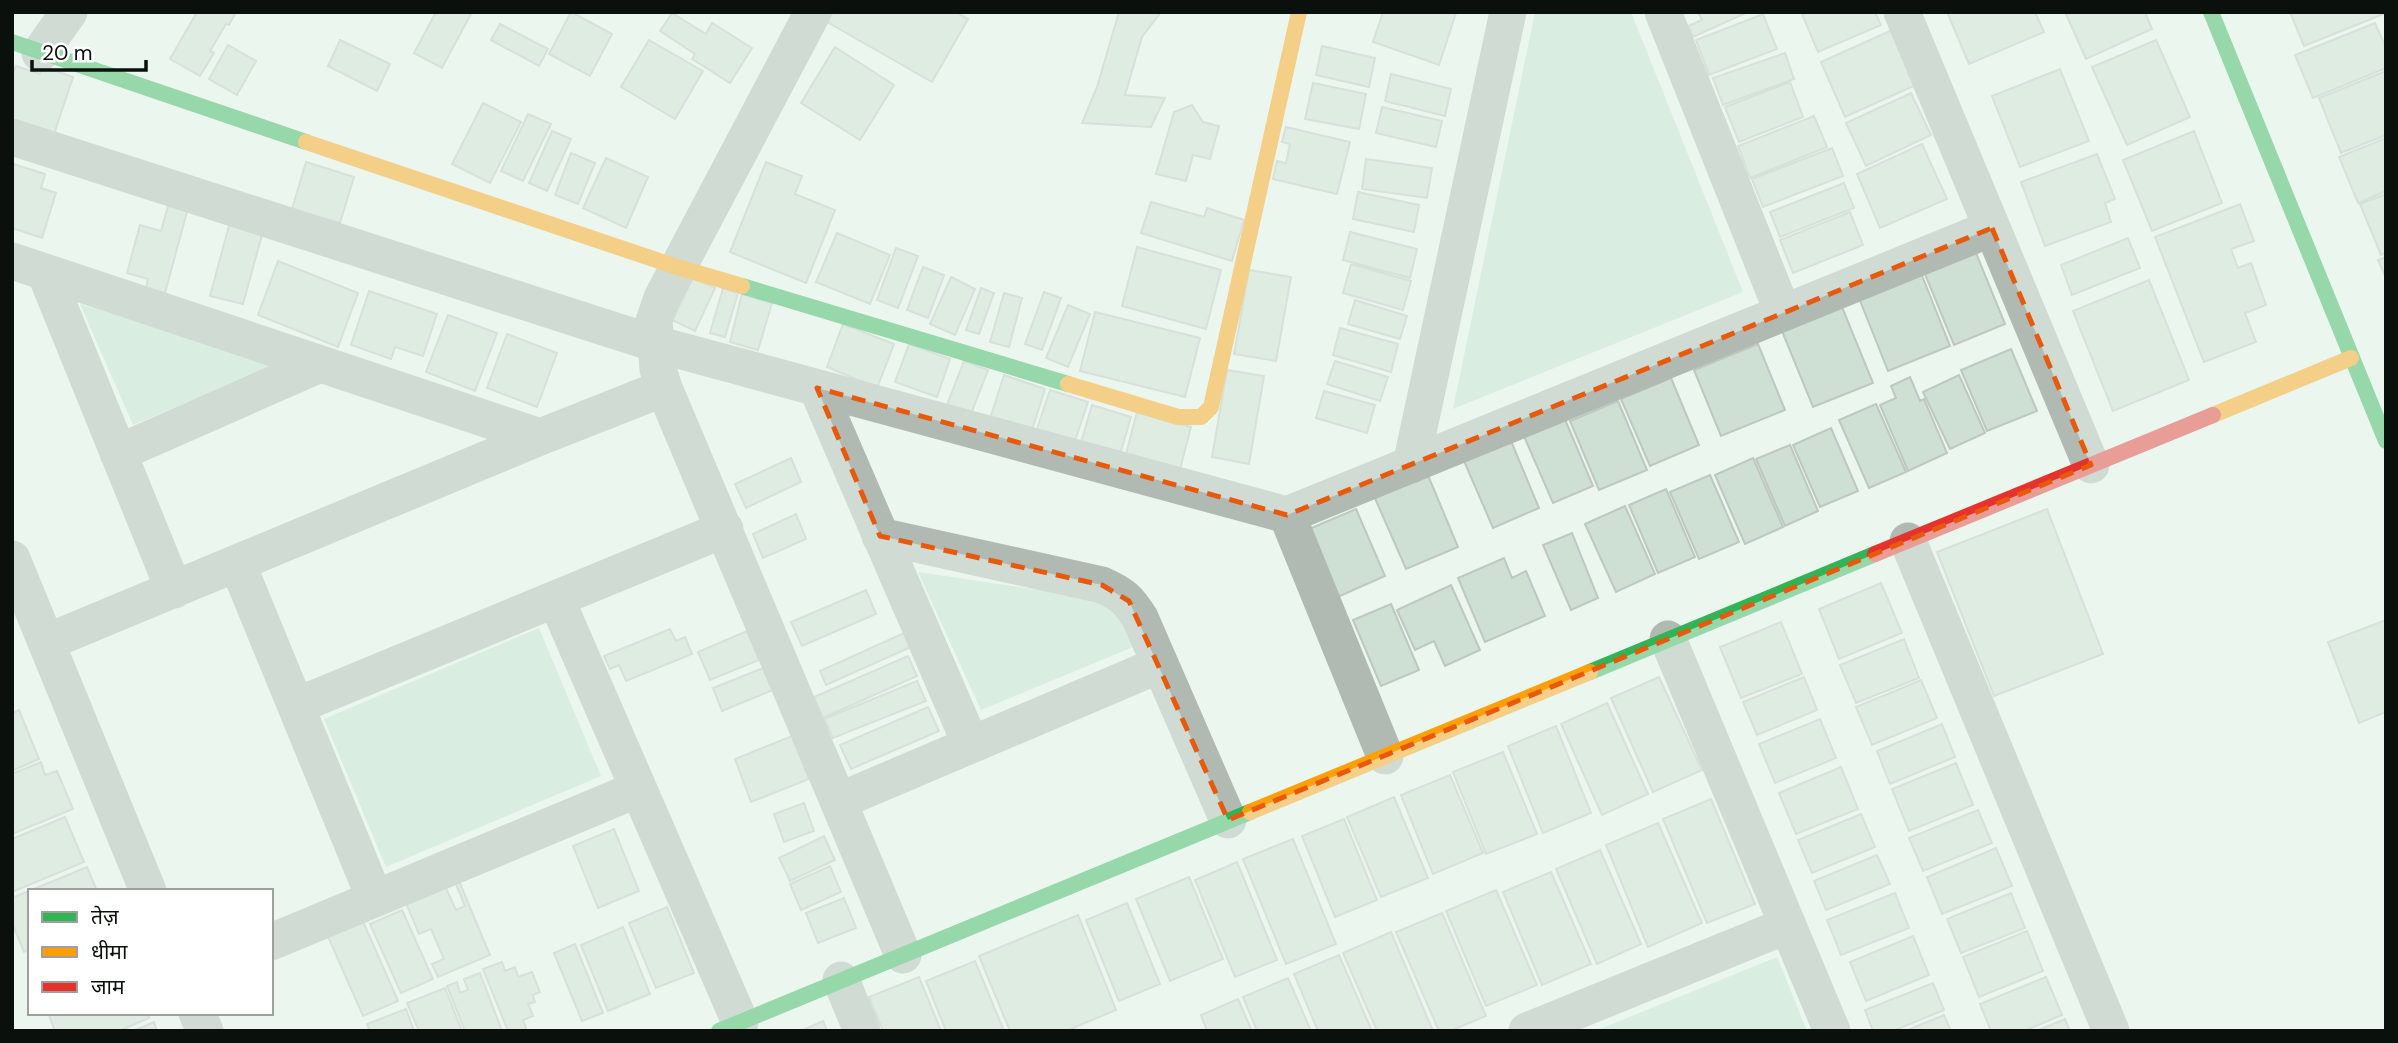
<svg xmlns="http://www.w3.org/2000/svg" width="2398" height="1043" font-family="'DM Sans','Noto Sans Devanagari',sans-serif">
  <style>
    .green { fill: #c4e4ce }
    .building { fill: #cedfd3; stroke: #bec7c0; stroke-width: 2 }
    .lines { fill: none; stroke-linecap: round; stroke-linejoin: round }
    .street { stroke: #b0bab2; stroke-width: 37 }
    .fast { stroke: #30b455; stroke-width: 16 }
    .slow { stroke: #ff9f0a; stroke-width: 16 }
    .jam { stroke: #e5322d; stroke-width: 16 }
    .marked { fill: none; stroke: #e8590c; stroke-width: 5; stroke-dasharray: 14 9; stroke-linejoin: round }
  </style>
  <rect width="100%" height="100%" fill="#ebf6ee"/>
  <path class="green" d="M 1535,12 L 1631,12 L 1743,292 L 1453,409 Z
    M 80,304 L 279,364 L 133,425 Z
    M 918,572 L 1120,602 L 1138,645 L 981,710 Z
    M 539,628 L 601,776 L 386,867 L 324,719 Z
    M 1777,957 L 1807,1031 L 1595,1031 Z"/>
  <path class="building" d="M 197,12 L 236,12 L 229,25 L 226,24 L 210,51 L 214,53 L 200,76 L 170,59 Z
    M 436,12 L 472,12 L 442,68 L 414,53 Z
    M 571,12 L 612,34 L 590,76 L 549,54 Z
    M 833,12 L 956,12 L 968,19 L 932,82 L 827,22 Z
    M 1119,12 L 1161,12 L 1142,37 L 1125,95 L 1165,98 L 1151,127 L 1082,123 L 1097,87 Z
    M 1383,12 L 1456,13 L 1439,65 L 1373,42 Z
    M 1698,12 L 1748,12 L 1693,37 L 1688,26 L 1702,20 Z
    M 1807,12 L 1875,12 L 1881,25 L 1818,52 L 1802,14 Z
    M 1947,12 L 2035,12 L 2044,32 L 1969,64 Z
    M 2065,12 L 2145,12 L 2152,29 L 2086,59 Z
    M 2290,12 L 2386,12 L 2386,13 L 2304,46 Z
    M 672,13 L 706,34 L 712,23 L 752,48 L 730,83 L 692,59 L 695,54 L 660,31 Z
    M 1763,14 L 1777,49 L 1709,75 L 1696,40 Z
    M 2375,23 L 2386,48 L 2386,68 L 2313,98 L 2295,55 Z
    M 500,24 L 548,49 L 539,66 L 491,40 Z
    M 1892,30 L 1916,85 L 1845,117 L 1821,62 Z
    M 340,40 L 390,64 L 377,91 L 328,66 Z
    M 649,40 L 703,71 L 675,119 L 621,87 Z
    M 2156,40 L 2190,117 L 2127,145 L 2092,67 Z
    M 228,45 L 256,61 L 237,95 L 209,79 Z
    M 1322,46 L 1375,58 L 1369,87 L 1316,75 Z
    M 835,47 L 894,85 L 860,140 L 801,103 Z
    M 1785,53 L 1794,79 L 1723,105 L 1713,78 Z
    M 16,66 L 40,74 L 43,66 L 73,77 L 54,134 L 12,120 L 12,76 Z
    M 2060,69 L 2089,141 L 2020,167 L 1992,96 Z
    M 2386,71 L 2386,135 L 2341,153 L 2319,98 Z
    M 1391,74 L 1451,89 L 1445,116 L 1385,101 Z
    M 1790,82 L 1803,117 L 1739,142 L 1725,107 Z
    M 1313,83 L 1366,94 L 1359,129 L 1305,119 Z
    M 1911,93 L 1931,135 L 1866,166 L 1846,123 Z
    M 483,103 L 521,122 L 490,183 L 452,164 Z
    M 1192,105 L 1203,122 L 1219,126 L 1210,159 L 1193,155 L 1186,181 L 1156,174 L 1174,112 Z
    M 1382,107 L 1442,121 L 1436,147 L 1376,133 Z
    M 528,114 L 551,124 L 523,181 L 501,171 Z
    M 1814,116 L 1827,147 L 1750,178 L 1738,146 Z
    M 1286,127 L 1350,142 L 1337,194 L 1273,179 L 1277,161 L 1286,163 L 1290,144 L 1282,142 Z
    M 552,131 L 571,139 L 547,191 L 529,183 Z
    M 2194,131 L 2222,203 L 2152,231 L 2123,160 Z
    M 2386,138 L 2386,191 L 2358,203 L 2339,157 Z
    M 1922,144 L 1947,199 L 1880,228 L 1857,174 Z
    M 1832,148 L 1843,176 L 1763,207 L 1752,179 Z
    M 571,153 L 595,163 L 578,204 L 555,195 Z
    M 2097,154 L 2115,199 L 2105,203 L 2111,222 L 2045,246 L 2021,182 Z
    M 606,158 L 648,177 L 626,228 L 583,208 Z
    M 1366,159 L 1432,168 L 1427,198 L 1362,189 Z
    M 306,162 L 354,177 L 340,223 L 292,209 Z
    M 766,162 L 802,176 L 795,194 L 835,210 L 806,283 L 730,252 Z
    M 13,164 L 45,174 L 41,188 L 56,193 L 42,238 L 12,228 Z
    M 1844,183 L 1854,208 L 1780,237 L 1770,212 Z
    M 172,192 L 191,197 L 165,293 L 146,288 L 148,279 L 127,273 L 140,225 L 161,231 Z
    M 1358,192 L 1419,205 L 1414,232 L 1353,219 Z
    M 2386,194 L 2386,253 L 2381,255 L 2360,204 Z
    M 1151,202 L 1204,217 L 1207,208 L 1244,220 L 1232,261 L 1141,233 Z
    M 2240,204 L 2254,241 L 2231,249 L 2238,268 L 2251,263 L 2266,305 L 2245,313 L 2256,342 L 2204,362 L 2155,237 Z
    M 1850,212 L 1863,245 L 1793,273 L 1780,240 Z
    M 230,222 L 263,231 L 243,304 L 210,296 Z
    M 1350,232 L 1417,249 L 1410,278 L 1343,260 Z
    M 837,233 L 890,255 L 870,304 L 816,282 Z
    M 2128,238 L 2140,268 L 2072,295 L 2061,265 Z
    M 1137,247 L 1221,270 L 1206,329 L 1122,306 Z
    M 896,248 L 918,256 L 898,308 L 877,300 Z
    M 1976,253 L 2005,324 L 1954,345 L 1925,274 Z
    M 2386,257 L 2386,278 L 2378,260 Z
    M 278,261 L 358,293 L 338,347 L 258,315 Z
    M 1351,264 L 1411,281 L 1403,310 L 1343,293 Z
    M 923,267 L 944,275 L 928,318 L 907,310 Z
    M 1249,270 L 1291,277 L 1276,361 L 1234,354 Z
    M 1921,273 L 1950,346 L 1888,371 L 1859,298 Z
    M 951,277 L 975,289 L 955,335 L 930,324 Z
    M 693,278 L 715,288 L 695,331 L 672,320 Z
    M 2149,280 L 2189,380 L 2113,411 L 2073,311 Z
    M 723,288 L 738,293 L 725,337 L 710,333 Z
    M 981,288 L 994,293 L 979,334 L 966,330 Z
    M 369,291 L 437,314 L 423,356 L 395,347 L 391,359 L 351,345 Z
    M 1044,292 L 1061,298 L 1042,350 L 1025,344 Z
    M 1004,293 L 1022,298 L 1009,347 L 990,342 Z
    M 742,294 L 772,303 L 758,350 L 730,342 Z
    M 1355,300 L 1407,316 L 1400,339 L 1348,324 Z
    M 1068,305 L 1090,314 L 1068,367 L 1046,358 Z
    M 1842,307 L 1873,383 L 1813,407 L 1782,331 Z
    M 1095,312 L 1200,338 L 1185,397 L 1080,371 Z
    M 448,315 L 497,333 L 475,391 L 426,372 Z
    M 843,324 L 894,344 L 877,388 L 827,367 Z
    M 1340,328 L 1398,344 L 1391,372 L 1333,355 Z
    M 507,334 L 557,353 L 537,407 L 487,388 Z
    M 909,344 L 950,359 L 937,397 L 895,382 Z
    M 1758,344 L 1785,410 L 1721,436 L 1694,370 Z
    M 2011,349 L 2037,411 L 1987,431 L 1961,370 Z
    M 964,361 L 988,370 L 971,414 L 947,405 Z
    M 1335,361 L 1388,377 L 1380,401 L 1327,384 Z
    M 1227,370 L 1264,376 L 1249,464 L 1212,457 Z
    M 1004,375 L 1045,389 L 1031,433 L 990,419 Z
    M 1959,375 L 1985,433 L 1950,449 L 1923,392 Z
    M 1910,377 L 1920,401 L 1924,399 L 1947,453 L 1908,471 L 1880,405 L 1896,398 L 1891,386 Z
    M 1671,378 L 1699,445 L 1650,466 L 1621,399 Z
    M 1050,390 L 1088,402 L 1074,444 L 1036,432 Z
    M 1324,391 L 1375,405 L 1367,433 L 1316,418 Z
    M 1618,401 L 1647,470 L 1599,490 L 1570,421 Z
    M 1876,404 L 1906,472 L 1869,488 L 1839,420 Z
    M 1092,405 L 1131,417 L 1117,464 L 1078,453 Z
    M 1137,412 L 1191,427 L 1178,477 L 1124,462 Z
    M 1564,417 L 1593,486 L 1553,503 L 1523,434 Z
    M 1831,428 L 1858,491 L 1820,507 L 1793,445 Z
    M 1511,441 L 1539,508 L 1493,528 L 1464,461 Z
    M 1790,445 L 1818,511 L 1785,526 L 1756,459 Z
    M 791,458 L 801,482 L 746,508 L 735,484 Z
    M 1753,458 L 1783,527 L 1745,544 L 1715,475 Z
    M 1427,473 L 1458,547 L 1406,569 L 1374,496 Z
    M 1710,475 L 1739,542 L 1699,559 L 1670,492 Z
    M 1666,489 L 1695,557 L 1658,573 L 1629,505 Z
    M 1625,506 L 1655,574 L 1616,592 L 1585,524 Z
    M 1356,509 L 1385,576 L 1331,600 L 1302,532 Z
    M 2047,509 L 2103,654 L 1994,696 L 1937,552 Z
    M 796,514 L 806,539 L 763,558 L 753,534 Z
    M 1572,533 L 1598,598 L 1571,610 L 1543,545 Z
    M 1504,558 L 1512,578 L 1526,571 L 1545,616 L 1485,642 L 1458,578 Z
    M 1881,583 L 1902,633 L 1839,659 L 1819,609 Z
    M 1451,585 L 1480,650 L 1445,666 L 1434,641 L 1415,650 L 1397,610 Z
    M 866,590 L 876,614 L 802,646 L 791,622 Z
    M 1391,604 L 1419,670 L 1381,686 L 1353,620 Z
    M 2386,620 L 2386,712 L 2359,723 L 2328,642 Z
    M 1781,622 L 1802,674 L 1741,698 L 1720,647 Z
    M 670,629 L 676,641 L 685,637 L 692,654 L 626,681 L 619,665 L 610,669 L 604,656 Z
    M 747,631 L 759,660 L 710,680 L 698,652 Z
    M 904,633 L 911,647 L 826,685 L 820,671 Z
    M 1904,639 L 1919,678 L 1856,703 L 1840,665 Z
    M 908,656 L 917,676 L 823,718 L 814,697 Z
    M 763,668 L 773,690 L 722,711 L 713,688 Z
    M 1659,677 L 1702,770 L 1653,792 L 1611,698 Z
    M 1804,677 L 1817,710 L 1757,735 L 1743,702 Z
    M 1921,680 L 1937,718 L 1872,745 L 1856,707 Z
    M 917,681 L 926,701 L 833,738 L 824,719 Z
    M 1607,703 L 1648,794 L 1602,815 L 1561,724 Z
    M 928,707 L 939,731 L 851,769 L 840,745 Z
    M 19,710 L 39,759 L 12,771 L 12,713 Z
    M 1820,719 L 1836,758 L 1775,783 L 1759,744 Z
    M 1942,724 L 1955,757 L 1890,784 L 1877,751 Z
    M 1556,726 L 1591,813 L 1543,833 L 1508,746 Z
    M 792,736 L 809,779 L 751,802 L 735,759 Z
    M 1503,752 L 1537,834 L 1486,854 L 1453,772 Z
    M 41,762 L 45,775 L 57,771 L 73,809 L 12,834 L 12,774 Z
    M 1956,763 L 1973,805 L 1909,831 L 1892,789 Z
    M 1841,767 L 1858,809 L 1796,834 L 1779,793 Z
    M 1450,775 L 1483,853 L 1433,874 L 1401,795 Z
    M 1394,797 L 1428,878 L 1381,897 L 1347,817 Z
    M 1711,799 L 1755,904 L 1707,923 L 1663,819 Z
    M 804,803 L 814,831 L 784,842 L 774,814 Z
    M 1978,810 L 1992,843 L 1923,871 L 1909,838 Z
    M 1861,814 L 1875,847 L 1812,873 L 1798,840 Z
    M 65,817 L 84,862 L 12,892 L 12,839 Z
    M 1344,819 L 1377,900 L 1335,917 L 1302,836 Z
    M 1658,823 L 1702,923 L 1648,947 L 1606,845 Z
    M 614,829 L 639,891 L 598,908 L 573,846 Z
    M 824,836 L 835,860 L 790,881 L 779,858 Z
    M 1293,839 L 1336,944 L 1286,964 L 1243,859 Z
    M 1996,848 L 2012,886 L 1942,914 L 1927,877 Z
    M 1600,850 L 1641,944 L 1597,964 L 1556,869 Z
    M 1877,855 L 1890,884 L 1826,910 L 1814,881 Z
    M 1237,862 L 1277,960 L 1235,977 L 1195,880 Z
    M 830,866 L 841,892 L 801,910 L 790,884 Z
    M 87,867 L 97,891 L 30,891 L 30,949 L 24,952 L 12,923 L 12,898 Z
    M 1551,872 L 1591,964 L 1542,985 L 1503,892 Z
    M 1189,877 L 1223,959 L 1170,981 L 1136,899 Z
    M 459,881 L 490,955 L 438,977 L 432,964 L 444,959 L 431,929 L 419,934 L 406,903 L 445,886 L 456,910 L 465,906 L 455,882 Z
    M 1496,890 L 1537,985 L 1486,1006 L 1446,911 Z
    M 1895,893 L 1909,928 L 1841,955 L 1827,920 Z
    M 2011,893 L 2025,928 L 1961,953 L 1947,919 Z
    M 844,898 L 856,928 L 818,943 L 806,913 Z
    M 1127,903 L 1160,984 L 1119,1001 L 1086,920 Z
    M 667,907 L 694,973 L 656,988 L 629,923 Z
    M 402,910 L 433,979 L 401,993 L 370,924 Z
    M 1442,913 L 1486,1016 L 1450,1031 L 1439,1031 L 1396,932 Z
    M 1078,915 L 1116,1010 L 1066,1031 L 1010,1031 L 979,956 Z
    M 361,917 L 398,1001 L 363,1016 L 326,932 Z
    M 623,927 L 650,994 L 608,1011 L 581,945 Z
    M 2027,931 L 2043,971 L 1979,997 L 1963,957 Z
    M 1391,932 L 1433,1031 L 1377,1031 L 1343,953 Z
    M 1913,936 L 1929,975 L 1866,1001 L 1850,962 Z
    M 575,944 L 603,1013 L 582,1021 L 554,953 Z
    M 1339,955 L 1372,1031 L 1318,1031 L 1294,974 Z
    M 975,961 L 1004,1031 L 946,1031 L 926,981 Z
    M 502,962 L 505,971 L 515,967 L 518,977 L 532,972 L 540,992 L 533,995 L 535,1002 L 528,1004 L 533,1016 L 523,1020 L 527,1031 L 508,1031 L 483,969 Z
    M 480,973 L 502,1031 L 465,1031 L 447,986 L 457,982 L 460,993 L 468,990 L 464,979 Z
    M 919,977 L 941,1031 L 883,1031 L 869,997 Z
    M 2046,977 L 2062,1015 L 2024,1031 L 1991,1031 L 1980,1004 Z
    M 1288,978 L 1311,1031 L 1257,1031 L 1243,997 Z
    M 1933,983 L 1944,1010 L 1893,1031 L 1873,1031 L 1865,1010 Z
    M 445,988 L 462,1031 L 419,1031 L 407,1003 Z
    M 1238,999 L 1252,1031 L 1207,1031 L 1201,1015 Z
    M 406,1009 L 414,1031 L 370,1031 L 367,1024 Z
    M 48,1013 L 147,1013 L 149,1018 L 119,1031 L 55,1031 Z
    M 1944,1015 L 1951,1031 L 1905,1031 Z
    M 2065,1019 L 2070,1031 L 2036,1031 Z
    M 823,1021 L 827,1031 L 801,1031 Z
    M 154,1022 L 157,1031 L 133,1031 Z"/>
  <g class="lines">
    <path class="street" d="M 813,12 L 662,298 L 654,321 L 658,369 L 664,388 L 903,955
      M 1663,12 L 1783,313
      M 1902,12 L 2091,465
      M 40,53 L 69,12
      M 12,137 L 656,344 L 1287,515
      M 12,261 L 540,437
      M 45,272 L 174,590
      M 817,388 L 971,745
      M 118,453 L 320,364
      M 1411,465 L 1508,12
      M 880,536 L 1102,585 C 1122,594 1128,599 1140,618 L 1228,820
      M 1908,541 L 2111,1031
      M 12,559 L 148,891
      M 237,563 L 375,899
      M 556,599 L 740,1022
      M 1668,639 L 1832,1031
      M 47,642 L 540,437 L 664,388
      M 296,706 L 725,529
      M 1385,756 L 1287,515 L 1992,228
      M 839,801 L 1159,665
      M 271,942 L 638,789
      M 841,980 L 862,1031
      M 197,1013 L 205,1031
      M 1527,1031 L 1788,925"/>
    <path class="fast" d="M 2211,12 L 2386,441
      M 12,42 L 306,142
      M 742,286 L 1068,384
      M 1590,672 L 1875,554
      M 719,1031 L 1250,812"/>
    <path class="slow" d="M 306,142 L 677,267 L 742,286
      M 1068,384 L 1178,417 L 1201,417 L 1211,407 L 1299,12
      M 2213,415 L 2351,358
      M 1250,812 L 1590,672"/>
    <path class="jam" d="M 1875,554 L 2213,415"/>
  </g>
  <path d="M0 0H2398V1043H0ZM 1992,228 L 2091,465 L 1228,820 L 1129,601 L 1102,585 L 880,536 L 817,388 L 1287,515 Z" fill="#ebf6ee" fill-opacity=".55" fill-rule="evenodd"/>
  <path class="marked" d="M 1992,228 L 2091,465 L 1228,820 L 1129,601 L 1102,585 L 880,536 L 817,388 L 1287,515 Z"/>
  <rect width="2398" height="1043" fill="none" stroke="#0a110c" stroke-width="28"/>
  <rect x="28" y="889" width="245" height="126" fill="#ffffff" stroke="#9da09e" stroke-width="2"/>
  <rect x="42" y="912" width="35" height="10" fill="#30b455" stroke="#9da09e" stroke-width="2"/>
  <text x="91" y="924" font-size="21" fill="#0a110c">तेज़</text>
  <rect x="42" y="947" width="35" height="10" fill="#ff9f0a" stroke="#9da09e" stroke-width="2"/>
  <text x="91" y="959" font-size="21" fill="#0a110c">धीमा</text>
  <rect x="42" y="982" width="35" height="10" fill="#e5322d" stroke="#9da09e" stroke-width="2"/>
  <text x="91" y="994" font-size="21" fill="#0a110c">जाम</text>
  <path d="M32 60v10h114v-10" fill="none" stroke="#0a110c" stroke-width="3.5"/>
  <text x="42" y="60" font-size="21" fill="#0a110c" stroke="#ffffff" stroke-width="5" paint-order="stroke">20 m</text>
</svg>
